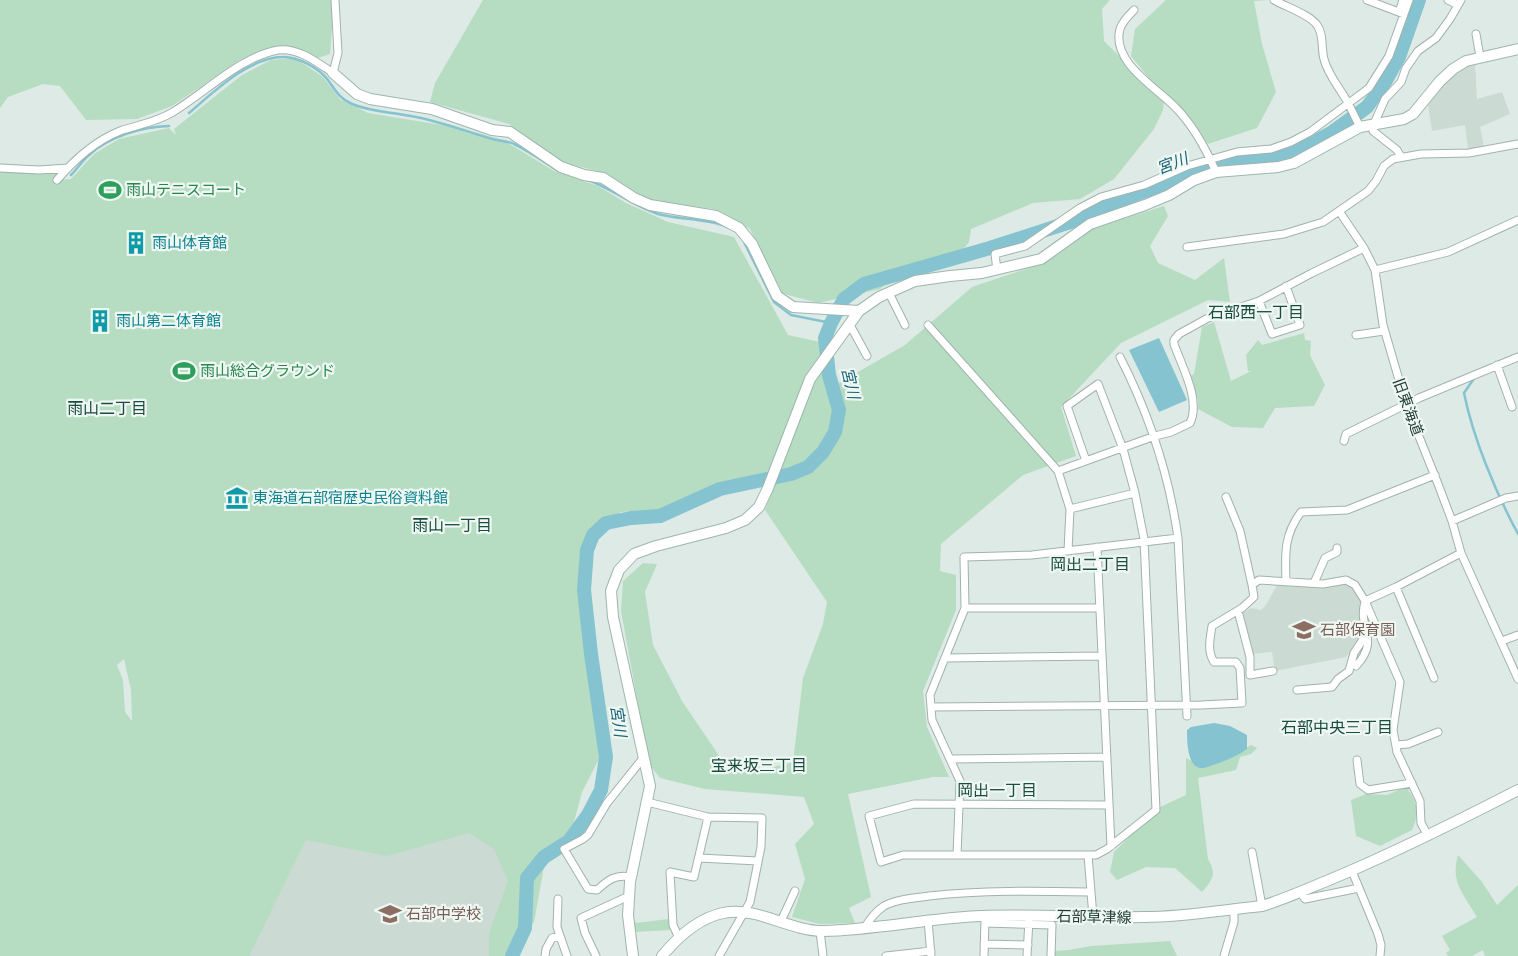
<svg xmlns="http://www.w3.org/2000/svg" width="1518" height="956" font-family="'Source Sans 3','Noto Sans JP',sans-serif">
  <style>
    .built { fill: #ccdad4 }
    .green { fill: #b6dcc1; fill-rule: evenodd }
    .water { fill: #85c3d1 }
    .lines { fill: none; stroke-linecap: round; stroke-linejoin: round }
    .stream { stroke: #85c3d1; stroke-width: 2.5 }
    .river { stroke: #85c3d1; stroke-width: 14 }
    .street-casing { stroke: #a1b2ac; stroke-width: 9 }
    .secondary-casing { stroke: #9db6ad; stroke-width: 12 }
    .street { stroke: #fff; stroke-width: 7 }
    .secondary { stroke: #fff; stroke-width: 10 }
    .labels { text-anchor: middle; stroke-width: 4.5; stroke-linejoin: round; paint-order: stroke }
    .leisure-label { font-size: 15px; fill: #27864d; stroke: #eff7f3; text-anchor: start }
    .culture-label { font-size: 15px; fill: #0d838f; stroke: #eff7f3; text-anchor: start }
    .street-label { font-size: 15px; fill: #1f3a33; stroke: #eff7f3 }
    .education-label { font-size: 15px; fill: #785e54; stroke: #eff7f3; text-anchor: start }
    .water-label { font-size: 16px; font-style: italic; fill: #196476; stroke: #eff7f3 }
    .neighbourhood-label { font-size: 16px; fill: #1b4c41; stroke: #eff7f3 }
  </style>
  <rect width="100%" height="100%" fill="#deeae5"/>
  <path class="built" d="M 1475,62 L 1477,99 L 1502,92 L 1510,114 L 1480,127 L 1484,147 L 1468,149 L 1465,125 L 1432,131 L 1428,105 L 1453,73 Z
    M 1344,583 L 1354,588 L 1360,600 L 1363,623 L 1361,638 L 1346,657 L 1275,671 L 1272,652 L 1251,654 L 1242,613 L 1251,608 L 1261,610 L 1266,605 L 1277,585 L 1323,588 Z
    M 467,825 L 504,847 L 522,888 L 502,956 L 246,956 L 303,833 Z"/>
  <path class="green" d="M 0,0 L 334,0 L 330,54 L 315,59 L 298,50 L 280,46 L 240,60 L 172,106 L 137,119 L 86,120 L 60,86 L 43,84 L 8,97 L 0,108 Z
    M 483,0 L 1110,0 L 1102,9 L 1104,41 L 1164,101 L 1163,110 L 1154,129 L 1114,179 L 1080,199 L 1033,203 L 971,229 L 969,242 L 962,251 L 909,266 L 880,289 L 818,303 L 781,293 L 750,229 L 714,209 L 646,200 L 606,173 L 565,163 L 509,124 L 430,102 L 435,83 Z
    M 1166,0 L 1268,0 L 1254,1 L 1262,44 L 1276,92 L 1257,128 L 1208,144 L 1175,102 L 1152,82 L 1131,56 L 1135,29 Z
    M 295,58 L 323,77 L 340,99 L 368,113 L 454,127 L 503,140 L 554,171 L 598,186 L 626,203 L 668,222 L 734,237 L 788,335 L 824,343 L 839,383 L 905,345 L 972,287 L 1046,262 L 1091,229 L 1164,206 L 1168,216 L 1150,246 L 1158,263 L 1195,280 L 1224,258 L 1230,302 L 1208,300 L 1121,343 L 1061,407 L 1076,456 L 1023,475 L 941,544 L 940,571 L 956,575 L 956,610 L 923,691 L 927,727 L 949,777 L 933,777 L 848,794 L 871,897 L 849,908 L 855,923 L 820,924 L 792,917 L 805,879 L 795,844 L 814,824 L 804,797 L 705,789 L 660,778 L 649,764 L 621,611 L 623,581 L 643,563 L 657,564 L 645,592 L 653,645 L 682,701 L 722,760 L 766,769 L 793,762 L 803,678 L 823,624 L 827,602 L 765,510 L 787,451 L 769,475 L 659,510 L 621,512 L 591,532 L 584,551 L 591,598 L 602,753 L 582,792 L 570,837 L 547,850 L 534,922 L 514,944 L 515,956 L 489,956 L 489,933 L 508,881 L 494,849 L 469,833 L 387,856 L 306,840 L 249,956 L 0,956 L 0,171 L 55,171 L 57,173 L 53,180 L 71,179 L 94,154 L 119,139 L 169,128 L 176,135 L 174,129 L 242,75 L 271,60 ZM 124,659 L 131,690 L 132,721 L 125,712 L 123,680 L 117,665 Z
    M 1214,322 L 1231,381 L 1251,371 L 1248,371 L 1246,355 L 1258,340 L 1262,345 L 1304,333 L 1305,340 L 1311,341 L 1310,355 L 1325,385 L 1314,406 L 1275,408 L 1263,428 L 1232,427 L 1198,409 L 1198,400 L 1190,376 L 1194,374 L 1202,327 Z
    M 1251,745 L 1257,748 L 1251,754 L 1240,757 L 1236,770 L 1198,778 L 1208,859 C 1217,874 1213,879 1202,892 L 1175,868 L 1146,867 L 1117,880 L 1110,872 L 1114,852 L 1158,808 L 1186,795 L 1186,758 L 1194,762 L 1229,758 Z
    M 1406,787 C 1418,803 1420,812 1412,830 L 1380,846 L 1356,836 L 1351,800 L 1366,794 L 1387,795 Z
    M 1458,855 L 1482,882 L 1497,905 L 1518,885 L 1518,956 L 1485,956 L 1483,950 L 1472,956 L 1448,956 L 1446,953 L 1450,950 L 1442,936 L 1477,917 C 1464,894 1450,883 1458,855 Z
    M 669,919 L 670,930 L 635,932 L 635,923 Z
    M 1170,941 L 1177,956 L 1053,956 L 1053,951 L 1069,950 L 1091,946 Z"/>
  <path class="water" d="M 1159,338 L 1187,400 L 1159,412 L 1129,350 Z
    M 1214,723 L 1230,726 L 1247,735 L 1247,749 C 1239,755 1229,759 1219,763 C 1214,764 1205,769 1200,768 C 1187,766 1187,740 1187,730 L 1191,727 Z"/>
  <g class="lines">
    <path class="stream" d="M 189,113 C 214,92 248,58 282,57 C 297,56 319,68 328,80 C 335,90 340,99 352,104 C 371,112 391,112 411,116 C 439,121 465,131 492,139 C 499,141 508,141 514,144 C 529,151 543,161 557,170
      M 16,172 L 36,173
      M 71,175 C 77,169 82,161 89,155 C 109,136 142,127 169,126
      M 588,180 C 613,189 633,206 658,214 C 681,220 706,218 728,227
      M 744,242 L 774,302 L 791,315 L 831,323
      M 1475,377 L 1464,393 C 1473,438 1496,493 1518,534"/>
    <path class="river" d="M 512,956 L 525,928 L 527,878 L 544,857 L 569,841 L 588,815 L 601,790 L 606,757 L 591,654 L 584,590 L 587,550 L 593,535 L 606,523 L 631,518 L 660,516 L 720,489 L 791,474 L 808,467 L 823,452 L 835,432 L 839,410 L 829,375 L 825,338 L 831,323 L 844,299 L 864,284 L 990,248 L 1070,222 L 1129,197 L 1208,168 L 1230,163 L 1276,158 L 1294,153 L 1331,133 L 1367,107 L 1385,82 L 1399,57 L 1419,0"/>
    <defs>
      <path id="street" d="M 1274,0 C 1286,7 1309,14 1317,25 C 1324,34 1321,49 1324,59 C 1327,72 1337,85 1344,96 C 1350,106 1355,117 1360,127
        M 1367,0 L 1404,14
        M 1448,0 L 1458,5
        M 1134,10 C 1129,15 1122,22 1120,29 C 1111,62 1156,87 1175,107 C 1193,125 1206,149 1216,172
        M 1399,12 L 1403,0
        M 1476,34 L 1480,57
        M 1518,144 L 1469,153 L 1421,154 L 1393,159 L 1384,166 L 1376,181 L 1368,191 L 1339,211 L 1364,248 L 1375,270 L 1383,325 L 1406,404 L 1438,484 L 1452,521 L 1461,553 L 1518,679
        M 1401,157 L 1397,150 L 1373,131 L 1373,126 L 1385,99 L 1401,82 L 1406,68 L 1418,51 L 1436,38 L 1450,19 L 1461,0
        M 0,168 L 39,170 L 68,168
        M 57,180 C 74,160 95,141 120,131 C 138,125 157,122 173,112 C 206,92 240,57 278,50 C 298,47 318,63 333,73 L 338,53 L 335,0
        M 1187,247 L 1284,234 L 1323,222 L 1339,211
        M 997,270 L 995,254 L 1025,246 L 1080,208 L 1101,197 L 1144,185 L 1187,166 L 1237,152 L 1271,149 L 1291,142 L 1310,132 L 1369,88 L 1389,56 L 1409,0
        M 1375,270 L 1448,252 L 1518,220
        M 889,293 L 905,325
        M 1259,301 L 1272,334 L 1300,325 L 1286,286
        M 850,325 L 867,356
        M 928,325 L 1058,471 L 1155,436 L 1171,432 L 1190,423 C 1201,400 1182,367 1174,344 L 1174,340 L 1179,334 L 1208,318 L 1259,301 L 1312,273 L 1364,248
        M 1356,335 L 1384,331
        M 1120,357 C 1149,414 1169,474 1178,538 L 1187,716
        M 1497,365 L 1512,407
        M 1344,441 L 1346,434 L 1419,398 L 1518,357
        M 1086,461 L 1067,406 L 1098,384 L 1123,449 L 1135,493 L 1144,539 L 1156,810 L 1107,849 L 1096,855 L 903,855 L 881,862 L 869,816 L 914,804 L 1109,805
        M 1058,471 L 1070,509 L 1068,551
        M 1226,497 L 1240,531 L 1252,585
        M 1070,509 L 1135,493
        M 1452,521 L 1506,498 L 1518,496
        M 1097,547 L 1111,846
        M 1286,581 C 1285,553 1284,535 1301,512 L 1347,510 L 1435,475
        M 1314,583 L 1325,558 L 1337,552 L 1337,548
        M 1396,587 L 1434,678
        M 1365,601 L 1396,587 L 1461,553
        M 965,608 L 1100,608
        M 1238,611 L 1250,657 L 1250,675 L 1273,671
        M 1502,641 L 1518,635
        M 945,658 L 1102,656
        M 1356,666 C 1381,639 1357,629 1365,602
        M 1297,690 L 1332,687 L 1338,679 L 1349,671 L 1354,653 L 1362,641 L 1366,631
        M 931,707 L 1201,705 L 1242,703 L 1240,668 L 1236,662 L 1214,662 C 1207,651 1210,639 1212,626 L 1242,608 L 1254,597 L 1252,585 L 1259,580 L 1323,584 L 1346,580 L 1355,585 L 1365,601 L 1400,682 L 1393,730 L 1397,752 L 1420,801 L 1421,823 L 1428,836
        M 1396,745 L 1408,744 L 1438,732
        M 950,759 L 1107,757
        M 1357,760 L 1360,784 L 1368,790 L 1412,783
        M 647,802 L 708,817 L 762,818 L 761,847 L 750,902 L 719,956
        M 1252,852 L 1262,906
        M 957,855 L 960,781 L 932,720 L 930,695 L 965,608 L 964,557 L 1032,555 L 1178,538
        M 1088,855 L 1093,917
        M 699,858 L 758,861
        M 1352,871 L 1378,934 L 1381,945 L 1380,956
        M 631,877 C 615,874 608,880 597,890 L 588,889 L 564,849 L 583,839 L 588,835 L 607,803 L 644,757
        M 1300,892 L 1305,899 L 1359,888
        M 928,920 L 931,956
        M 781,921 L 795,891
        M 985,923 L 1052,925 L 1051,956
        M 864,929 C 869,920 875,912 884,906 C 897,899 914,898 929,896 C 982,890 1036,891 1090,892
        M 820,931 L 823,956
        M 560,936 L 567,956
        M 679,938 L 673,925 L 670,872 L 694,877 L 708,817
        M 984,944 L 1028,945
        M 545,956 L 546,949 L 552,938 L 560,936 L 557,927 L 558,899
        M 596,956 L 585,933 L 581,918 L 629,896
        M 886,956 L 931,951
        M 984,956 L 985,919
        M 1027,956 L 1029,919
        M 1224,956 L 1234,922 L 1234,909"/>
      <path id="secondary" d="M 333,73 L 357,94 L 370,99 L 432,109 L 492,130 L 510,132 L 561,167 L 584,175 L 603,178 L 634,198 L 650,205 L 716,216 L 739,228 L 752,244 L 777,296 L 793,307 L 859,311
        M 633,956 L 628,915 L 630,882 L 650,786 L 613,617 L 611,591 L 619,570 L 634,554 L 656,546 L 726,528 L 745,520 L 759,507 L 768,488 L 810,379 L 859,311 L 879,297 L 915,281 L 950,276 L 982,273 L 1041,259 L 1090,224 L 1145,205 L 1169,195 L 1194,180 L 1216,172 L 1278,167 L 1294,163 L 1360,127 L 1404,119 L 1413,114 L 1440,81 L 1453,69 L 1466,61 L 1518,49
        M 662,956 C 677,938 699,918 723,913 C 758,906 789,931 823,931 C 876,930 928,918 982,916 C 1036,914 1090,918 1145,917 C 1183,917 1223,910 1262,906 C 1285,899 1307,889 1329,880 C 1394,853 1456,822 1518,790"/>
    </defs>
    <use href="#street" class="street-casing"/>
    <use href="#secondary" class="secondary-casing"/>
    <use href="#street" class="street"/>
    <use href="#secondary" class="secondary"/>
  </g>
  <defs>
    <symbol id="stadium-bare" viewBox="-9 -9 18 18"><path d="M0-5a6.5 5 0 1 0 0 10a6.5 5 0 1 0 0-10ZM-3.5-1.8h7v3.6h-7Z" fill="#2e9e5b" stroke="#eff7f3" stroke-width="2.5" paint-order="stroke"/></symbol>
    <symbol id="building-bare" viewBox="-9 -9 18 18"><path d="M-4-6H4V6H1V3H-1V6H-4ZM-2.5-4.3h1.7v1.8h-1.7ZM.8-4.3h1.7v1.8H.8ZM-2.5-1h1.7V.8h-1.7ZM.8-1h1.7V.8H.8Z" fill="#0f9aa8" stroke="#eff7f3" stroke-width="2.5" paint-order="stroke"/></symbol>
    <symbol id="museum-bare" viewBox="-9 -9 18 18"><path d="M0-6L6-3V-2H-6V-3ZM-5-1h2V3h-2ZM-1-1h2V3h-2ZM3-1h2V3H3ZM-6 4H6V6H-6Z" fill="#0f9aa8" stroke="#eff7f3" stroke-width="2.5" paint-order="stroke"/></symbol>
    <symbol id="school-bare" viewBox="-9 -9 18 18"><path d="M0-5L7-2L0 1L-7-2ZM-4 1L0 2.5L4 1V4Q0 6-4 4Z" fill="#8d6e63" stroke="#eff7f3" stroke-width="2.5" paint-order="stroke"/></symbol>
  </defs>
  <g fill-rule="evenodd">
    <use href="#stadium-bare" x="94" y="174" width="32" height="32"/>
    <use href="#building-bare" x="120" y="227" width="32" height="32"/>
    <use href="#building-bare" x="84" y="305" width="32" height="32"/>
    <use href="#stadium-bare" x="168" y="355" width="32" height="32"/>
    <use href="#museum-bare" x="221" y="482" width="32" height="32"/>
    <use href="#school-bare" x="1288" y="614" width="32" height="32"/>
    <use href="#school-bare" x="374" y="898" width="32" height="32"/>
  </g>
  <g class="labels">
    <g class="leisure-label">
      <text x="126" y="195">雨山テニスコート</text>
      <text x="200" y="376">雨山総合グラウンド</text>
    </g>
    <g class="culture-label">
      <text x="152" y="248">雨山体育館</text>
      <text x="116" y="326">雨山第二体育館</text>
      <text x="253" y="503">東海道石部宿歴史民俗資料館</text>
    </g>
    <g class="street-label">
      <text transform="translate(1408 407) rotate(70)" y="5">旧東海道</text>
      <text transform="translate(1094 917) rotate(1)" y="5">石部草津線</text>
    </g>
    <g class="education-label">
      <text x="1320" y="635">石部保育園</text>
      <text x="406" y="919">石部中学校</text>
    </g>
    <g class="water-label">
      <text transform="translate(1172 163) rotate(-21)" y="6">宮川</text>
      <text transform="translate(851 383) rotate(77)" y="6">宮川</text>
      <text transform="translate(619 721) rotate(82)" y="6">宮川</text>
    </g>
    <g class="neighbourhood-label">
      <text x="1256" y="318">石部西一丁目</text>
      <text x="107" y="414">雨山二丁目</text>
      <text x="452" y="531">雨山一丁目</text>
      <text x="1090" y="570">岡出二丁目</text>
      <text x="1337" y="733">石部中央三丁目</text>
      <text x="759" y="771">宝来坂三丁目</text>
      <text x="997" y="796">岡出一丁目</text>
    </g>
  </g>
</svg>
